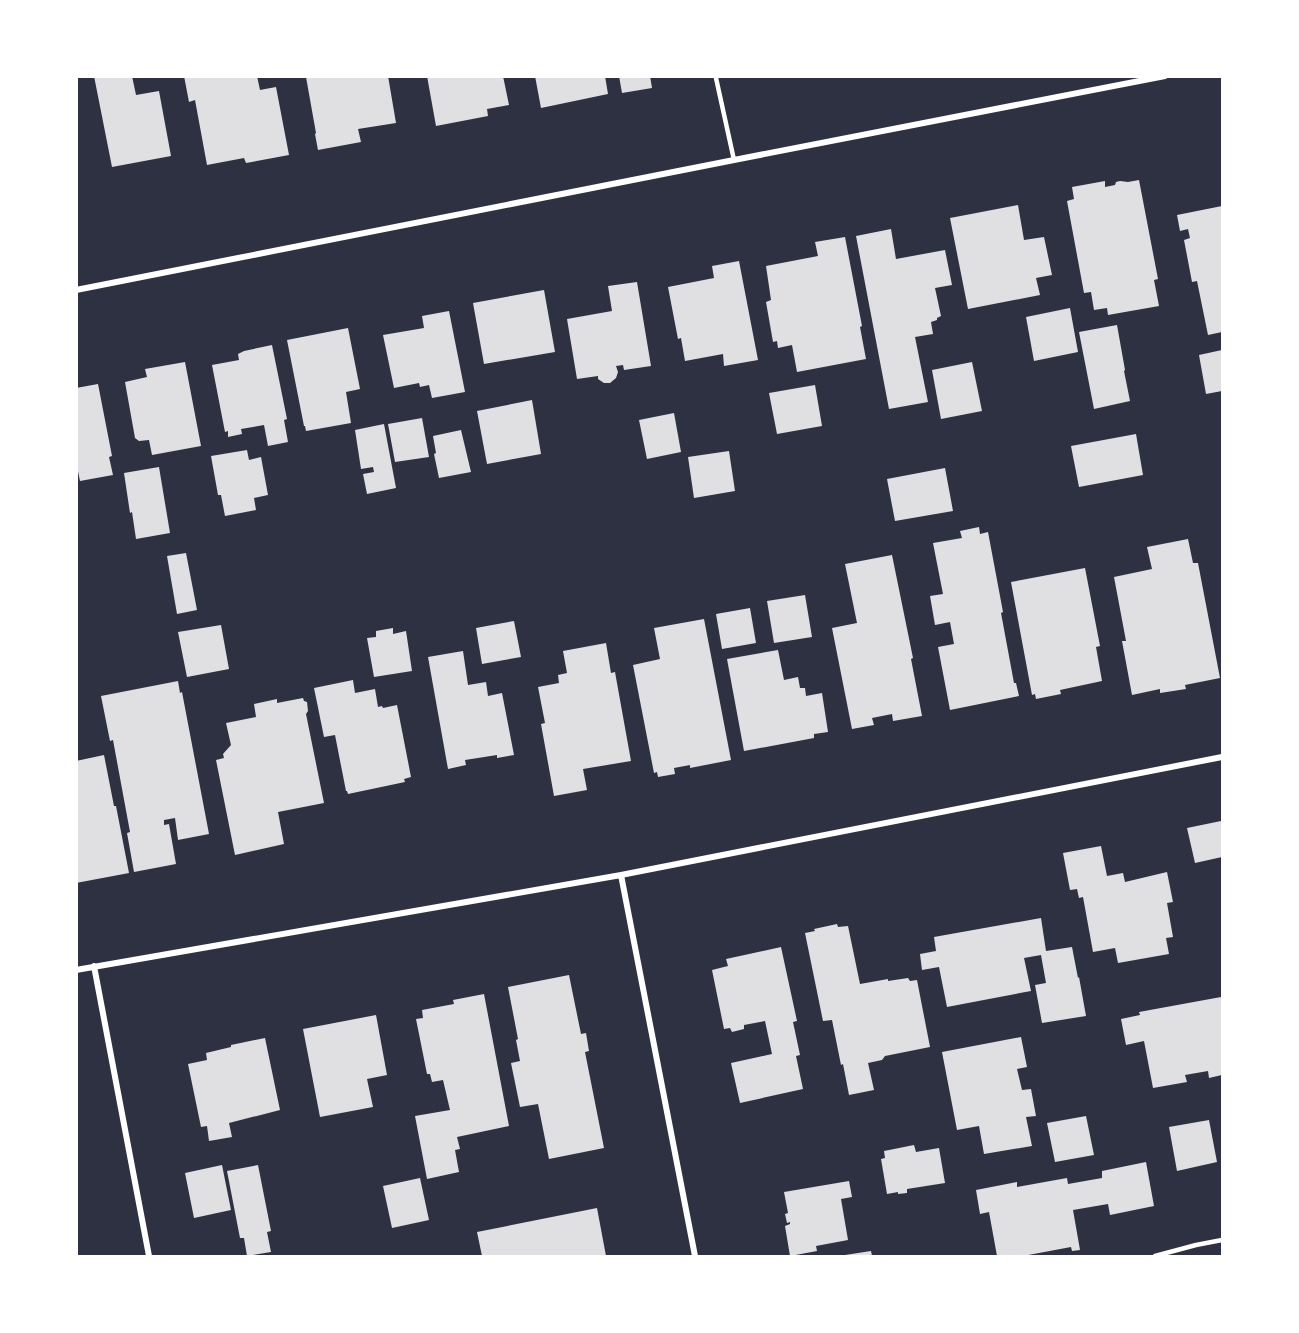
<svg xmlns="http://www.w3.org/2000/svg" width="1299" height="1333" font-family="Mulish,sans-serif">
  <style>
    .building { fill: #e0e0e3 }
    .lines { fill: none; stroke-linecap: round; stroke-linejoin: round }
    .service { stroke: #fff; stroke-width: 4.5 }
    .minor { stroke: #fff; stroke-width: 6 }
  </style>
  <rect width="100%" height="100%" fill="#2d3142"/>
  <path class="building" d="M 94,76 L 132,76 L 136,95 L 159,91 L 171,156 L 112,167 Z
    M 184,76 L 257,76 L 260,90 L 276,87 L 289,155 L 246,163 L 244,158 L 207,165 L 195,100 L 189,102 Z
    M 311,76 L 388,76 L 396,123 L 358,129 L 361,142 L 318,150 L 315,134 L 316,133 L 306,77 Z
    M 427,76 L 503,76 L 509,105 L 487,109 L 488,116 L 436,126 Z
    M 535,76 L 605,76 L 608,94 L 541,108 Z
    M 619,76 L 650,76 L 652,88 L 622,93 Z
    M 1139,180 L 1158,279 L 1154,280 L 1159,306 L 1108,315 L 1107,308 L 1094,310 L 1091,292 L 1084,293 L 1067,201 L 1074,199 L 1072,187 L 1105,181 L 1105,187 L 1115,185 L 1116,182 L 1120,181 L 1128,182 Z
    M 1018,205 L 1024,240 L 1044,237 L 1052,275 L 1036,278 L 1040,295 L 968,309 L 950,218 Z
    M 1222,206 L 1222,332 L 1208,335 L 1197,281 L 1192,282 L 1184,240 L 1190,238 L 1188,229 L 1180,231 L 1177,215 Z
    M 891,229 L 896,259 L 945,250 L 952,285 L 935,288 L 941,316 L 937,318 L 937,320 L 931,322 L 933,334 L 915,337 L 928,402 L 889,409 L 856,236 Z
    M 845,237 L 862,326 L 860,327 L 866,359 L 797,372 L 792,345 L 778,348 L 777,341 L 773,342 L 766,302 L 771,300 L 766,266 L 818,256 L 815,242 Z
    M 739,261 L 758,360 L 724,366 L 723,354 L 685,361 L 681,338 L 678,339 L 668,287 L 714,278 L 712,266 Z
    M 637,282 L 651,366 L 624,370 L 623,365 L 616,366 L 618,372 L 616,378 L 610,383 L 604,383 L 598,379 L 598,376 L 577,379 L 567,319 L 612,311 L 608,286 Z
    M 544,290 L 555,352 L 484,364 L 473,303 Z
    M 1070,308 L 1078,352 L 1034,361 L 1026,317 Z
    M 449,311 L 465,392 L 432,398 L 429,385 L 420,387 L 419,383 L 394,388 L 383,335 L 424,328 L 422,316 Z
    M 1117,325 L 1125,370 L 1124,371 L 1130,401 L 1094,409 L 1079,332 Z
    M 348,328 L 360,389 L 346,392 L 351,423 L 306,431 L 305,426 L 304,426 L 287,340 Z
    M 272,345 L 287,419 L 284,420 L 288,442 L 268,446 L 264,425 L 241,429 L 242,434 L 228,437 L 228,431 L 225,432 L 212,365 L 239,360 L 238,354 L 244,351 Z
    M 1222,350 L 1222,391 L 1206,394 L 1199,355 Z
    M 185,362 L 201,446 L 152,455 L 149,440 L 139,441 L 135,438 L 125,382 L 147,377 L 145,369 Z
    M 972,362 L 982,411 L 941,419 L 932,370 Z
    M 98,384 L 112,456 L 109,457 L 113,475 L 80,481 L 76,462 L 76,388 Z
    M 815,385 L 822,426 L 777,434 L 769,393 Z
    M 532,400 L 541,454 L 487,464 L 477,411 Z
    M 674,413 L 681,452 L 647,459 L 639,420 Z
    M 422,418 L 429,457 L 395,462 L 388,424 Z
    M 384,424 L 396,488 L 367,494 L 363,474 L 374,472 L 373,467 L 361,469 L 355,430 Z
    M 461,430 L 471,472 L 439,478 L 434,454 L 436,453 L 433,436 Z
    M 1136,434 L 1143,475 L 1079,487 L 1071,446 Z
    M 247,450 L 249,460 L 261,457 L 268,495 L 254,498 L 256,510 L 225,516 L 221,495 L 218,495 L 211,456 Z
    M 729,451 L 735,491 L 694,498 L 688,457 Z
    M 159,467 L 170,533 L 136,539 L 132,512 L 130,513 L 124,473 Z
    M 945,468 L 953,511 L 895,521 L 887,479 Z
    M 979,527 L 980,534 L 988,532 L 1003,612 L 1001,613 L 1014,683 L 1016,683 L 1019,696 L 950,710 L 938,647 L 954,644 L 950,622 L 935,625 L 930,596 L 943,594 L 933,543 L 962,538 L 960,531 Z
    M 1188,539 L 1193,563 L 1198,563 L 1220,678 L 1185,685 L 1186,689 L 1160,693 L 1160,689 L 1132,695 L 1122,641 L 1126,641 L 1114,577 L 1152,569 L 1147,547 Z
    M 186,553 L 197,610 L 177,614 L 167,556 Z
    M 892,555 L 913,658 L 911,659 L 922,716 L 893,721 L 892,714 L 872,718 L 874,725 L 852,729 L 832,628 L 857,623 L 845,564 Z
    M 1085,568 L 1100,646 L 1096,647 L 1102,681 L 1060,690 L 1061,694 L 1036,699 L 1035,694 L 1032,695 L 1011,582 Z
    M 805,595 L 812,637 L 774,643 L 767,601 Z
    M 750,608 L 756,643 L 722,649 L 716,614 Z
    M 704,619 L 731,760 L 690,768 L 690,765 L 674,768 L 675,774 L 658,777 L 657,772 L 654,773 L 633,665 L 660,659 L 654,628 Z
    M 514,621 L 521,657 L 482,664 L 476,628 Z
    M 221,625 L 229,669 L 187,677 L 178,632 Z
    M 393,628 L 393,634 L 406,631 L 412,671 L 374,677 L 367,638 L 376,637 L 376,631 Z
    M 606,643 L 611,673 L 615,672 L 631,761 L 583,769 L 587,790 L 554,796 L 541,724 L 545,723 L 538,687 L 559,683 L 558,675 L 567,673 L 563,651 Z
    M 778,650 L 784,680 L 798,677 L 800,688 L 805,688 L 806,696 L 822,693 L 828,732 L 814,734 L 814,738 L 744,751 L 727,659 Z
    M 463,651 L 468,685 L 486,682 L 488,696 L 502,693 L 514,755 L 497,758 L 497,755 L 465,760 L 466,765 L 448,769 L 428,657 Z
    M 353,680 L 355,693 L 375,689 L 378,707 L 382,706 L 383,708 L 397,705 L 411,777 L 404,779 L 405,782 L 348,794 L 347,791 L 346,791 L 335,735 L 324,737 L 314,688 Z
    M 178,681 L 180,693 L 182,692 L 209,834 L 178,840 L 175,818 L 164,820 L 164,825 L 169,824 L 176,864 L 134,872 L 127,833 L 130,832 L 113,740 L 110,741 L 101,696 Z
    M 303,698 L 304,701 L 307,702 L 308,711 L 306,714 L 324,803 L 278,812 L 284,844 L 235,855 L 216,760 L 224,758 L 223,754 L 231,745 L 226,723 L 256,717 L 254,704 L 277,699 L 277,703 Z
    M 104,755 L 114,806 L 116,806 L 129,873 L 76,883 L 76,761 Z
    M 1221,821 L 1222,827 L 1222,857 L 1195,863 L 1187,828 Z
    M 1101,846 L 1107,876 L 1123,873 L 1125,882 L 1167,872 L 1173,902 L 1167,903 L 1173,937 L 1166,938 L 1169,954 L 1118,963 L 1115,948 L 1093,952 L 1083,897 L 1079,898 L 1077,889 L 1070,890 L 1063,853 Z
    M 1041,918 L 1046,951 L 1072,947 L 1078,978 L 1079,977 L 1086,1016 L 1042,1023 L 1035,985 L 1046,983 L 1041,955 L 1024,958 L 1031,991 L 947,1007 L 939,967 L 922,970 L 920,954 L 936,951 L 934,937 Z
    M 837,924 L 838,927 L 848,926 L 860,984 L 888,979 L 888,981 L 908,978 L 910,981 L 917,980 L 930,1047 L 885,1056 L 882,1060 L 868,1063 L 874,1090 L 849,1095 L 843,1064 L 841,1065 L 832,1020 L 823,1021 L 805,933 L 815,931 L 814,929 Z
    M 781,947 L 797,1021 L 793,1022 L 800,1055 L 796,1056 L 803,1089 L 740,1103 L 731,1063 L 772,1054 L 765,1021 L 744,1025 L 744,1029 L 732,1032 L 730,1028 L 724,1029 L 712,970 L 728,966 L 726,959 Z
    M 569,975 L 581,1034 L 586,1033 L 589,1051 L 585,1052 L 604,1148 L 549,1159 L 538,1104 L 520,1107 L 511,1063 L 520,1061 L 516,1040 L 518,1039 L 508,987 Z
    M 484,994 L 509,1126 L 457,1137 L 460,1149 L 455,1150 L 459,1172 L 427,1179 L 415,1116 L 450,1110 L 443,1080 L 432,1082 L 430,1074 L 427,1074 L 416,1019 L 423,1018 L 422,1010 L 454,1004 L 453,1000 Z
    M 1221,997 L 1222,1005 L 1222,1075 L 1209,1078 L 1208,1071 L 1185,1075 L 1187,1082 L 1153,1088 L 1144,1041 L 1126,1045 L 1121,1019 L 1140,1015 L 1139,1012 Z
    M 376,1015 L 387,1075 L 367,1079 L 373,1107 L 320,1117 L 303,1029 Z
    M 1021,1037 L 1027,1067 L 1017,1069 L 1022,1090 L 1031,1089 L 1036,1116 L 1026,1117 L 1032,1146 L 984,1154 L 979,1126 L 957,1130 L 942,1052 Z
    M 265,1038 L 280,1110 L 229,1123 L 232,1137 L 209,1141 L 207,1126 L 201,1127 L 188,1064 L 207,1060 L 206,1053 L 231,1047 L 231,1045 Z
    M 1086,1116 L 1094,1155 L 1055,1162 L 1047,1123 Z
    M 1209,1120 L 1217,1162 L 1177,1171 L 1169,1127 Z
    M 914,1145 L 916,1152 L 939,1148 L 945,1183 L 907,1189 L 907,1193 L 898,1194 L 898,1192 L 887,1194 L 881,1159 L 885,1158 L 884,1151 Z
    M 1146,1162 L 1154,1206 L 1110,1215 L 1108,1204 L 1073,1210 L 1080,1250 L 1072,1251 L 1071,1247 L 1023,1256 L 997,1256 L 989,1212 L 980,1214 L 976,1190 L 1017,1182 L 1017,1187 L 1067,1178 L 1068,1184 L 1102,1178 L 1102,1171 Z
    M 222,1165 L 231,1210 L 194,1218 L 185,1173 Z
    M 258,1165 L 271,1231 L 267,1232 L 271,1252 L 247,1256 L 244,1238 L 240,1238 L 227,1171 Z
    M 420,1178 L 429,1220 L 392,1228 L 383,1186 Z
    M 849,1181 L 852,1197 L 841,1199 L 848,1240 L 816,1246 L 817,1251 L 790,1256 L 785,1226 L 790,1224 L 790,1222 L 787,1223 L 785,1214 L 788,1213 L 784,1192 Z
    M 597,1208 L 606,1256 L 482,1256 L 477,1232 Z
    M 871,1251 L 872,1256 L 845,1256 L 845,1255 Z"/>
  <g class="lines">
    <path class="service" d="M 716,78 L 734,160
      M 1155,1256 L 1196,1245 L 1222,1240"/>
    <path class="minor" d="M 76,290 L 734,160 L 1165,76
      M 621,875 L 695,1256
      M 94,966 L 149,1256
      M 76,970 L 621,875 L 1222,757"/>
  </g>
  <rect width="1299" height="1333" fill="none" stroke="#ffffff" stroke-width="156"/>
</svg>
